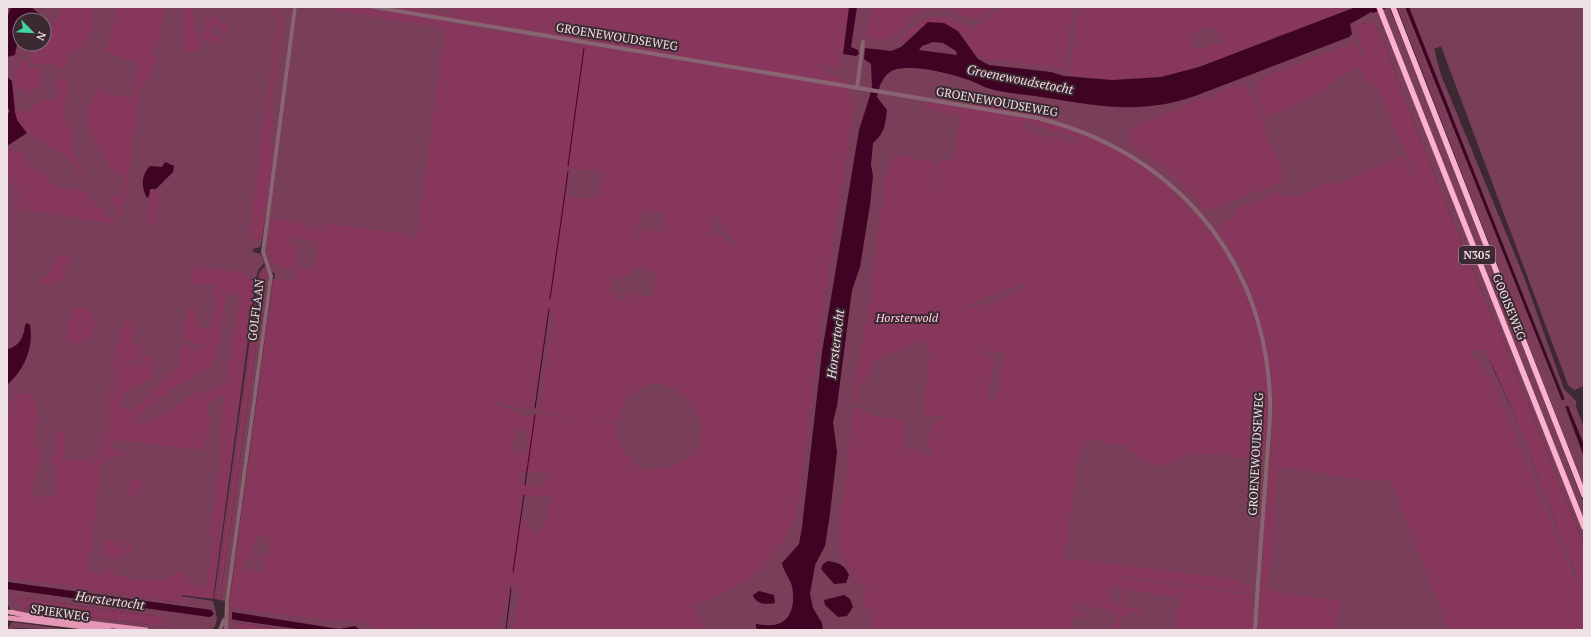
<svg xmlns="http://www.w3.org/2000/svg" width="1591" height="637" font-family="'PT Serif',serif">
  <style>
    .green { fill: #7a3f58; fill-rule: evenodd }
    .forest { fill: #88375c; fill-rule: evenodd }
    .water { fill: #3f0323; fill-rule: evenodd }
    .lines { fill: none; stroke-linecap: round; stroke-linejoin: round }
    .stream { stroke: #3f0323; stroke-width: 1 }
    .minor { stroke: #8a6473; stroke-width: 4 }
    .major { stroke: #e496b5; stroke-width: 5 }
    .highway { stroke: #fcb1ce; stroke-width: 5.5 }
    .labels { text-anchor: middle; stroke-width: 4; stroke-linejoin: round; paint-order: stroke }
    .shield { fill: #3d2931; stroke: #b9aaaf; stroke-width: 1 }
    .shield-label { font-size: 11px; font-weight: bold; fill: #eee1e5 }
    .street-label { font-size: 12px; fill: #eee1e5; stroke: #3d2931 }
    .park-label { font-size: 12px; font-style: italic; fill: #ffcee0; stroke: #3d2931 }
    .water-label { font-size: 13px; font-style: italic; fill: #f4dbe4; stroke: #3d2931 }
  </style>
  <rect width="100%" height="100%" fill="#3d2931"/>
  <path class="green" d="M 7,7 L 293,7 L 275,146 L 269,143 L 255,238 L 262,240 L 260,247 L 253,249 L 253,252 L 261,254 L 264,263 L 258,270 L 256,279 L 249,279 L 208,584 C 203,593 192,595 182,595 L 20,578 L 181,603 L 181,596 L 213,601 C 215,612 221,620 212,630 L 154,630 L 49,617 L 12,610 L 7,604 L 7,589 L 210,617 L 213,614 L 211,610 L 7,582 ZM 20,20 L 44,20 L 44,44 L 20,44 ZM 17,597 L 162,617 L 165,627 L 22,608 L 19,605 Z
    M 297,7 L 335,7 L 337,11 L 444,27 L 340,7 L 1356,7 L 1359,19 L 1371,12 L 1378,11 L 1584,532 L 1584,545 L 1496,322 L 1492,317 L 1416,129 L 1381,34 L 1372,20 L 1362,24 L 1494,371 L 1516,419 L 1577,578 L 1575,580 L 1584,630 L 360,630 L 356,627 L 339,629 L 235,620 L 306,630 L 286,630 L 240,623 L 236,625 L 236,630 L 227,630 L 228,611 L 231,609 L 275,274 L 272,272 L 264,251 Z
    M 1389,7 L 1443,139 L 1584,504 L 1584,520 L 1382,9 Z
    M 1397,7 L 1407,7 L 1406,9 L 1562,400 L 1565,399 L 1408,7 L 1584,7 L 1584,386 L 1574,390 L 1568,385 L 1441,46 L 1434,49 L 1441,75 L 1524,277 L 1564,389 L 1576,401 L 1576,407 L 1584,427 L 1584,445 L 1568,406 L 1565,407 L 1584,457 L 1584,487 ZM 1402,8 L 1448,126 L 1446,127 L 1439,112 L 1400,9 Z
    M 265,266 L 269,275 L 225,601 L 220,600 L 266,274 L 265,269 L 261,271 L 259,280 L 216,599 L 214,599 L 259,273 Z
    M 12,622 L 73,630 L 17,628 L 7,630 Z"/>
  <path class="forest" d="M 62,7 L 93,7 L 90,13 L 94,19 L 91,29 L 83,45 L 73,52 L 62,68 C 59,67 55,64 53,64 C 45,63 36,67 30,60 L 31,51 L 44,47 C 45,33 57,22 63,9 Z
    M 116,7 L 165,7 L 158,45 L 151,48 L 152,51 L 156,54 L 152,75 L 144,82 L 139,95 L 128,184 L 122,214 L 118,216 L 119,209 L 109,199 L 114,193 L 121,198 L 124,175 L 114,173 C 108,162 86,130 86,119 C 86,112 91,102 93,95 L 101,89 L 107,95 L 128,96 L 133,102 L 138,64 L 105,51 L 114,24 L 114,13 Z
    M 183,7 L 192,7 L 193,22 L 201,48 L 189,54 L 184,52 L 185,40 Z
    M 270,7 L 276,7 L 282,18 L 270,112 L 273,117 L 269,142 L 275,146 L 262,240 L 250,238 L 249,235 L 278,19 Z
    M 335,7 C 391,7 447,24 502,32 C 569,43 637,52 703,64 L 706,66 L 709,64 L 849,88 L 849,95 L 855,101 L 824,302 L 796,519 L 773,557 L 759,572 L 738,586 L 691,607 L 708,630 L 514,630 L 519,593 L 516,585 L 511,587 L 508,591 L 499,630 L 431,630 L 423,625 C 413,630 389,633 378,629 C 370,626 365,622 355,621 C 314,620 275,614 233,608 L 228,611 L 273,279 L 298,281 L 299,280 L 295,276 L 298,265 L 305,269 L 315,267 L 319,242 L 290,237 L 291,243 L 296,245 L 298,252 L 291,270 L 272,263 L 267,251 L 272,218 L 302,222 L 305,228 L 312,229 L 309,221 L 314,222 L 318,228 L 323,230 L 324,223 L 413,235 L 413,240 L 416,242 L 445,28 L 337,11 ZM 570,169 L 604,170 L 597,198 L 565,197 ZM 643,210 L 666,213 L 662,232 L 647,228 L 639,236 L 636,237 ZM 718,215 L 721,217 L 720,227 L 738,244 L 738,249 L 721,235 L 711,233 L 713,222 ZM 639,268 L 655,272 L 653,297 L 640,296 L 639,301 L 634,294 L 625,293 L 623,302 L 616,301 L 617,292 L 609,294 L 613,280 L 624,277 ZM 552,311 L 553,319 L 539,412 L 587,421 L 615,423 C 623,396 647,372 676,390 C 717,416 707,466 658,469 C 650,470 644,470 637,466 C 633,464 630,459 627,455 C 620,446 616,437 615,425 L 538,414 L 519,418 L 520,413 L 494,404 L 498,402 L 521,408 L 534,409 L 549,312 ZM 516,429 L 525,429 L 528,435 L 527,452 L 522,454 L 514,451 L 512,445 ZM 523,472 L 544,473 L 548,473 L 541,488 L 521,485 L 519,476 ZM 522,495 L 552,497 L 546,520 L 536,535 L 521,517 ZM 257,534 L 269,539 L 270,555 L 265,558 L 249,557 L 253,550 ZM 245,559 L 263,561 L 262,572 L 244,570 Z
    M 385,7 L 407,7 L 450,14 L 452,7 L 849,7 L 843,54 L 840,54 L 838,68 L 836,71 L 824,63 L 822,64 L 825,72 L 849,83 L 848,85 L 596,42 L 592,35 L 593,24 L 590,25 L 587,31 L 576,29 L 576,38 Z
    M 872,7 L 994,7 C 988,11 983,17 975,18 C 971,19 968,16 964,15 C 951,10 937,6 924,11 C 898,21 904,45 866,38 Z
    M 1003,7 L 1073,7 L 1065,63 L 1066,69 L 993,60 L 975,55 L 958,31 L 911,38 L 904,44 L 901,40 C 914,24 929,12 950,18 C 959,21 965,27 974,29 Z
    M 1079,7 L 1345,7 L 1345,11 L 1214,62 L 1178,74 L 1135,80 L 1112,80 L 1069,76 ZM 1206,26 L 1214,28 L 1225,41 L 1195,50 L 1191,42 L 1198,30 Z
    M 1402,8 L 1403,11 L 1448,126 L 1446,127 L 1439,112 L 1400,9 Z
    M 214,16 L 217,16 L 219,22 L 225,23 L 229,31 L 225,36 L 222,36 L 221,27 L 210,27 L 212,37 L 221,38 L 220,42 L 218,44 L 204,40 L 200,36 C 205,31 206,28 204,21 Z
    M 1372,20 L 1381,34 L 1416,129 L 1492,317 L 1496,322 L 1584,545 L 1584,630 L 1449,630 L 1390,480 L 1374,481 L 1278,467 L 1268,590 L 1340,601 L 1336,630 L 1258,630 L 1274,418 C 1273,367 1262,302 1235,257 C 1230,247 1223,238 1217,229 L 1235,215 L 1240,207 L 1261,201 L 1272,193 L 1296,196 L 1324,184 L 1331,186 L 1403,156 L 1411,174 L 1414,172 L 1377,87 C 1368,85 1364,76 1360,68 L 1340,76 L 1315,96 L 1267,117 L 1263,115 L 1255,91 L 1259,79 L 1355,42 L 1361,56 L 1365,58 L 1365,53 L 1355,29 L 1362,24 ZM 1469,349 L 1486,351 L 1516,419 L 1577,578 L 1574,580 L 1490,375 L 1481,367 Z
    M 25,59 L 28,63 L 27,68 L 44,68 L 40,80 L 40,86 L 31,92 L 21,92 L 13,76 L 16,69 L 20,68 L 21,60 Z
    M 59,75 L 64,75 L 70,85 L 62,116 L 72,128 L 75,159 L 86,178 L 80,175 L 68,157 L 47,145 L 38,137 L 27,133 L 17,120 L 15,112 L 24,110 L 28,113 C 34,104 42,100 53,101 L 56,98 L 59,88 L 53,83 L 61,79 Z
    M 1239,84 L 1247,86 L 1250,92 L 1284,177 L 1282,182 L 1205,211 L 1189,192 L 1163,166 L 1133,146 L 1128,137 L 1129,131 L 1146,121 Z
    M 969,94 L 976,94 L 1060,106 L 1057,120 L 970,105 L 968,99 Z
    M 927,102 C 975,111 1026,113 1072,130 C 1174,168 1256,261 1266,372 C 1269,402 1266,432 1264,462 L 1212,453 L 1193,454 L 1152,467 L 1125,446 L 1088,439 L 1081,447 L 1079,455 L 1064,560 L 1095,561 L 1227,578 L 1252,586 L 1252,593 L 1126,576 L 1121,578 L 1117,587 L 1112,587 L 1109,602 L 1116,603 L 1115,613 L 1102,608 L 1072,604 L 1072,609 L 1075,608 L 1076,611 L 1082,612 L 1080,619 L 1072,616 L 1071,630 L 867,630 L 875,620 L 869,617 L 871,610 L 866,609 C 862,600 863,597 868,589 L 854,582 C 851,570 842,561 840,550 C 837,539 843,528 840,516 L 848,463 L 852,411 L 853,408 C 862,407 863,413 870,415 C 879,418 893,419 902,420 L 905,433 L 904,448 L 911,451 L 920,450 L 930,456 L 933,454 C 926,443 929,434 934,422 L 946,418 L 942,416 L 926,416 L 922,412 L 931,352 L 925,341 L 882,357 L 874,362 L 867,380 L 860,383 L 857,404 L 853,404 L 852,399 L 871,293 L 877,233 L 885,193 L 885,176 L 893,155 C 907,156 920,160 934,162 L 936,164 L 931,196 L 932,199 L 937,168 L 940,160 L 953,161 L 959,123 L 962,116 L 926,108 L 923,103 ZM 1030,119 L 1031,124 L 1035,126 L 1077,137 L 1077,139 L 1073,141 L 1072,146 L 1069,143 L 1070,140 L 1037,135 L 1024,127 L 1025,120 ZM 1021,284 L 1028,287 L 991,303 L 961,310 L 967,305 ZM 994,347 L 994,351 L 998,354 L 1001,352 L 1004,354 L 997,394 L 993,401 L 990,400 L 987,396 L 995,360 L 979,352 L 980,348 L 985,353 L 989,354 Z
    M 1450,137 L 1452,137 L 1541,360 L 1539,361 Z
    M 9,149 L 23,153 L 28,164 L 42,172 L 51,184 L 58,187 L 82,190 L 90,200 L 104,210 L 110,218 L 116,220 L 116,225 L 106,222 L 19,209 L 17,207 L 19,189 L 11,183 L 7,174 L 7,150 Z
    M 152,188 L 156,189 L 159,196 L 154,225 L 148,224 L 149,192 Z
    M 67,254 L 72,261 L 64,270 L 66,277 L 62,281 L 46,286 L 42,284 L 41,279 L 51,274 L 55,259 Z
    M 193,266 L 242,272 L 247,274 L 251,280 L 256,279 L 213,599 L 182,595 L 181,603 L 7,577 L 7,420 L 12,413 L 8,407 L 11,399 L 16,394 L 31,394 L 36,400 L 37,409 L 39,421 L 34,429 L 35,440 L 39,447 L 39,463 L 31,494 L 39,497 L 52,498 L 55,492 L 57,472 L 52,463 L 57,432 L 62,431 L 64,437 L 64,457 L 70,460 L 90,462 L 99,449 L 104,434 L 104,421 L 113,371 C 112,354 118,336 126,321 L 135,322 L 133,344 L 144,347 L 139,359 L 144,358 L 152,353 L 155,363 C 137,360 123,355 114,376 L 104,446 L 93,463 L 95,464 L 106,446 L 116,377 C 124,360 139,364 155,365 C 149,391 127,382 120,403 C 126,411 129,410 138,407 L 179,366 L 180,352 L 185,342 L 198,353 L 203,345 L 185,340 L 184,328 L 188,309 L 195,307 L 198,326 L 203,328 L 211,328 L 216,297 L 213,297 L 214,286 L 192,282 ZM 228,293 L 240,296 L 225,384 C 214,388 200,391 189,397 C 169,408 159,422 134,424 C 140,405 190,379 208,369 C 224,352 219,315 228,293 ZM 225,394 L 221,422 L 219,466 L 210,535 L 213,538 L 207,582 L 202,588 L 195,588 L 182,573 L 176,572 L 163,581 L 133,579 L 113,574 L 115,567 L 111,567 C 103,574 98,574 88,571 L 101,467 C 109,451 117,458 132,456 L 112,449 L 114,440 L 203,450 L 210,421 L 205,405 Z
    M 265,268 L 266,274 L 220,600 L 216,599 L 259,280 L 261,271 Z
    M 83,307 C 91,310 97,320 94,329 C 93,334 85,341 82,345 L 66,340 L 72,309 L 74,308 Z
    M 134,479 L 140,480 L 144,487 L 136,488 L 136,495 L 133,499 L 129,496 L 128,482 Z
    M 117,538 L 121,539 L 122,549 L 127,549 L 127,541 L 132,542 L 134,554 L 125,552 L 122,556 L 105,559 L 102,548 L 107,545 L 104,543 L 104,539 L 108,539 L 114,544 Z
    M 1126,578 L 1252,596 L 1251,630 L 1173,630 L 1181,594 L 1172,597 L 1128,590 L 1125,606 L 1143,610 L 1142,612 L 1135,613 L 1130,611 L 1127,617 L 1121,617 L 1120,629 L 1122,630 L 1114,630 L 1118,603 L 1122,603 L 1124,589 L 1120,588 L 1121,582 Z
    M 17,597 L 162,617 L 166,623 L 165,627 L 22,608 L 19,605 Z
    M 240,623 L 286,630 L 236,630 L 236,625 Z"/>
  <path class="water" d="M 11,7 L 31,7 L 49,22 L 47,26 L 44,24 L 44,20 L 20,20 C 20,24 16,53 15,55 L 7,57 L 7,18 Z
    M 849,7 L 857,7 L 851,47 L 858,50 L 859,54 L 856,56 L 843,54 Z
    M 1356,7 L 1389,7 L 1373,13 L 1371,12 L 1350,24 L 1352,34 L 1349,37 L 1195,96 C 1143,114 1102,107 1048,98 C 1030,95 1012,94 994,90 C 985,88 977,83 969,80 C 949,73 917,65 897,69 C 884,72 879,86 877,97 L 887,110 C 885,125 885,133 873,143 L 871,165 L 873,176 L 870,205 L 860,267 L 852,290 L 837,406 L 833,422 L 837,452 L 830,514 L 825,546 L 815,565 L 810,594 L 813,608 L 822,623 L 823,630 L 760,630 L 756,628 L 756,624 C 763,625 771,626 778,624 C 795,618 795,596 791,583 C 788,576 783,570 782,563 L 799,544 L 802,527 L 822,352 L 859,130 L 872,89 L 871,64 L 864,59 L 865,48 L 891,51 L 901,47 L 928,22 L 944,23 L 958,31 L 978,59 L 989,65 L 1051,72 L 1064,76 L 1112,80 L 1161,77 L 1199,67 ZM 933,42 L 943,43 L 956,51 L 957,55 L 919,50 L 922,46 Z
    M 1407,7 L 1409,7 L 1564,400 L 1562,400 L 1406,9 Z
    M 7,77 L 12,81 L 15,112 L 17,120 L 27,133 L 7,146 L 7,115 L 10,111 L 7,107 Z
    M 165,162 L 174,166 L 173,172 L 156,189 L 150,189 L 149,196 L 147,198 C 141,187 141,175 150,166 L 162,167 Z
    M 27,323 L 30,325 C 34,348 24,370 7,385 L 7,349 C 19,347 24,337 25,325 Z
    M 1566,406 L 1568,406 L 1584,445 L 1584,457 Z
    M 828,561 C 839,563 844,564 849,575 L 846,583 L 834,584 L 821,569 L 823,564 Z
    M 7,582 L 211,610 L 214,614 L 210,617 L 7,589 Z
    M 759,591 L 774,595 L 775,603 C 767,605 755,604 753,595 Z
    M 844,595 L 850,599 L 853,607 L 847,616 L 838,617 L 825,605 L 824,600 Z
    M 232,612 L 339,629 L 355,626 L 360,630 L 306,630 L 235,620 L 232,619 Z"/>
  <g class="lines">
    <path class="stream" d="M 568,166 L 584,48
      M 550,299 L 568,172
      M 535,408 L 549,309
      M 525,485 L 535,415
      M 513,572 L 524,495
      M 506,630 L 511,588"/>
    <path class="minor" d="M 374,7 L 1038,118 C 1174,153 1264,256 1270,398 C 1271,423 1267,449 1266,474 C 1262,526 1258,578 1255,630
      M 857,88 L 863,42
      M 220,630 L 224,620
      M 226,630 L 227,601 L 271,276 L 263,252 L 295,7"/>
    <path class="major" d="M 10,612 L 30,616 L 146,630
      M 9,618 L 109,630"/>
    <path class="highway" d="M 1379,7 L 1584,527
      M 1393,7 L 1584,495"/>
  </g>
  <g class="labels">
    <rect class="shield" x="1459" y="246" width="36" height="18" rx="3"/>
    <g class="shield-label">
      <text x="1477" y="259">N305</text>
    </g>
    <g class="street-label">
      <text transform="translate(617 37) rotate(9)" y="4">GROENEWOUDSEWEG</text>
      <text transform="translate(997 102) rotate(10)" y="4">GROENEWOUDSEWEG</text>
      <text transform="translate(1509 307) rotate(68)" y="4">GOOISEWEG</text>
      <text transform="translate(256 310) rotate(-83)" y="4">GOLFLAAN</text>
      <text transform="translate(1256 454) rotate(-87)" y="4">GROENEWOUDSEWEG</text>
      <text transform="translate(60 613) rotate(8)" y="4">SPIEKWEG</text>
    </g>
    <g class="park-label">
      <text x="907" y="322">Horsterwold</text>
    </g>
    <g class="water-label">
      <text transform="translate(1020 79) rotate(11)" y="5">Groenewoudsetocht</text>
      <text transform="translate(835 344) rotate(-83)" y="5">Horstertocht</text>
      <text transform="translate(110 600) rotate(8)" y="5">Horstertocht</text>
    </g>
  </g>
  <rect width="1591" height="637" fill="none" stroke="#eee1e5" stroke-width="16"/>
  <g transform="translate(32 32) rotate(114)"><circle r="19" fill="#3d2931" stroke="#847379"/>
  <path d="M0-3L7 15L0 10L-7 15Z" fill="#42d4a0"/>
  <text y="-6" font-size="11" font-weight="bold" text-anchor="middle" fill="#eee1e5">N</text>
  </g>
</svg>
